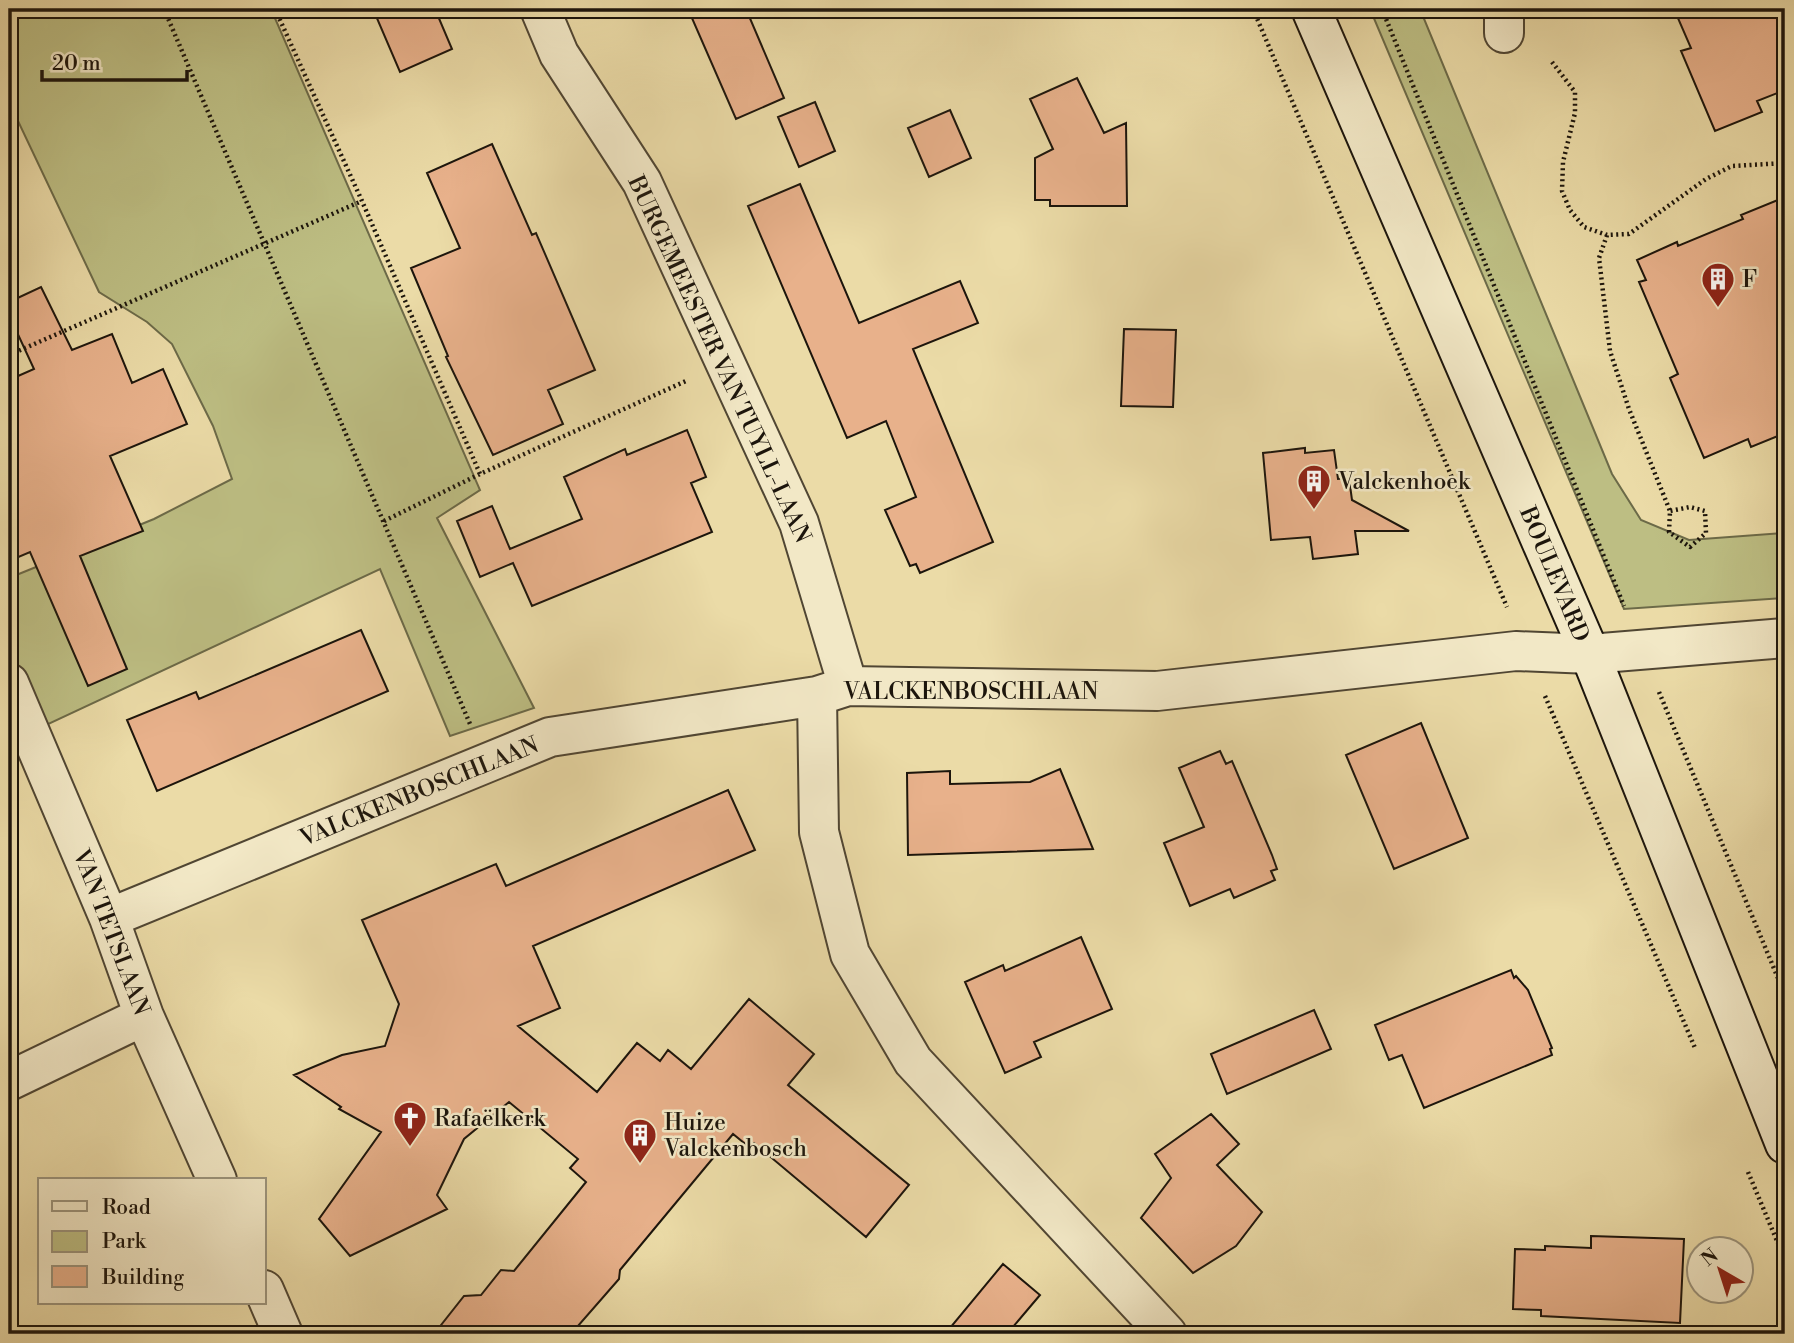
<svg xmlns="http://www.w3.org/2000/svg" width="1794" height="1343" font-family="'Libre Bodoni',serif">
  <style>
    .green { fill: #bdbe83; stroke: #6c6a48; stroke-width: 2 }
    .building { fill: #e8b18b; stroke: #1c150c; stroke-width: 2 }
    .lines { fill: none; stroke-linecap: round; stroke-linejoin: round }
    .street-casing { stroke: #504633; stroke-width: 42 }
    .secondary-casing { stroke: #1c150c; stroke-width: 42 }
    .path { stroke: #1c150c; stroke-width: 4.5; stroke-dasharray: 2 3.5; stroke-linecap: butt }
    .street { stroke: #f2e8c6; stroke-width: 38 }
    .secondary { stroke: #f2e8c6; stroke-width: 38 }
    .labels { text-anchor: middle; stroke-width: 5; stroke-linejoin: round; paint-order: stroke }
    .poi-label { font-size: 23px; fill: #1c150c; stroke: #f2e8c6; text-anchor: start }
    .street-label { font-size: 23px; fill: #1c150c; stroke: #f2e8c6 }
  </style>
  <rect width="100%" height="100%" fill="#ebdba7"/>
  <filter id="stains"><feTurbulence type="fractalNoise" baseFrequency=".00286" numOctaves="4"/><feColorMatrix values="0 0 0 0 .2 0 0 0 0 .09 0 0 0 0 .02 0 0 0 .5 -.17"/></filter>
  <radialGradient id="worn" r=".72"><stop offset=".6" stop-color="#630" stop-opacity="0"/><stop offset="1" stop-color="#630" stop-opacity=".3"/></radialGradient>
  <path class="green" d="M 9,9 L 271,9 L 480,490 L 437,518 L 534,708 L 450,736 L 380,569 L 42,727 L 9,653 L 9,578 L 154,519 L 232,479 L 213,426 L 172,344 L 147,322 L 99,292 L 9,102 Z
    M 1370,9 L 1420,9 L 1612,474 L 1641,520 L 1689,540 L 1785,533 L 1785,598 L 1624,609 Z"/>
  <path class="building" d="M 373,9 L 435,9 L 452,49 L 400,72 Z
    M 688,9 L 746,9 L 784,98 L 736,119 Z
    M 1674,9 L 1785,9 L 1785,90 L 1757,101 L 1762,112 L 1715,131 L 1681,51 L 1691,48 Z
    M 1077,78 L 1104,133 L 1126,123 L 1127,206 L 1050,206 L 1050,200 L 1035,200 L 1035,158 L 1053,149 L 1030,99 Z
    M 815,102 L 835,151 L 799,167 L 778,117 Z
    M 950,110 L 971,158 L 929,177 L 908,128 Z
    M 492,144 L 532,235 L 536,233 L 595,370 L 548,390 L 563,424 L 493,455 L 446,357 L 448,356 L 411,268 L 460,248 L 427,173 Z
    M 800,184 L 859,323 L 960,281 L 978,323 L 913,349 L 993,542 L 920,573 L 916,564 L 910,566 L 885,510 L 916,497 L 886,421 L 847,438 L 748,206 Z
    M 1785,197 L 1785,433 L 1751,447 L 1748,439 L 1704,458 L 1670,378 L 1678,374 L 1639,282 L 1646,280 L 1637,260 L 1677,242 L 1678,246 L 1743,219 L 1741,215 Z
    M 41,287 L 72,350 L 112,334 L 132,383 L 163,369 L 187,424 L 110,456 L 143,531 L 80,556 L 127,669 L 88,686 L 30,552 L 9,561 L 9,380 L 34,369 L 9,315 L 9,302 Z
    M 1124,329 L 1176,330 L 1173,407 L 1121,406 Z
    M 687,430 L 706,477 L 691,483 L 712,532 L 532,606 L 513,563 L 480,577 L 457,521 L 492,506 L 510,549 L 582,519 L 564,477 L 625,449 L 627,455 Z
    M 1305,448 L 1305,453 L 1334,450 L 1338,479 L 1349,478 L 1352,500 L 1409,531 L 1355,531 L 1358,554 L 1313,559 L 1310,537 L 1271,540 L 1263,453 Z
    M 361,630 L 388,691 L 157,791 L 127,720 L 196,692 L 199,699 Z
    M 1421,723 L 1468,838 L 1394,869 L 1346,755 Z
    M 1220,751 L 1226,764 L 1232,761 L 1272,855 L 1277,869 L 1271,871 L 1275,880 L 1234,898 L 1230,889 L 1190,906 L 1164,843 L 1204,827 L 1179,768 Z
    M 1060,769 L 1093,849 L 908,855 L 907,773 L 950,771 L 950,784 L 1030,782 Z
    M 728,790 L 755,850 L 533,946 L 560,1008 L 518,1026 L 597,1092 L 637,1043 L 660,1061 L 668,1050 L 691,1069 L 749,999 L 814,1054 L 788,1085 L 909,1185 L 866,1237 L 754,1143 L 749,1147 L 733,1134 L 620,1270 L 619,1279 L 571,1334 L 434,1334 L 464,1296 L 481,1295 L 501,1270 L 514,1271 L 586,1182 L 570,1168 L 578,1159 L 509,1102 L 464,1139 L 437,1195 L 447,1209 L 350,1256 L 319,1219 L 381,1132 L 339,1109 L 341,1107 L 294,1075 L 342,1055 L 385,1046 L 399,1004 L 362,920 L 496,864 L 506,886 Z
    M 1081,937 L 1112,1009 L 1034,1042 L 1041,1057 L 1005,1073 L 965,982 L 1003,965 L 1005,971 Z
    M 1511,970 L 1514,978 L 1516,976 L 1528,990 L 1552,1048 L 1550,1049 L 1552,1055 L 1424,1108 L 1402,1055 L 1389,1060 L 1375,1025 Z
    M 1314,1010 L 1331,1049 L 1227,1094 L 1211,1054 Z
    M 1211,1114 L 1239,1144 L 1217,1165 L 1262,1212 L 1236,1246 L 1193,1273 L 1141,1218 L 1171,1178 L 1155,1154 Z
    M 1591,1236 L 1684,1239 L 1680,1323 L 1541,1316 L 1541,1310 L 1513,1309 L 1515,1249 L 1545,1250 L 1545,1246 L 1591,1248 Z
    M 1003,1264 L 1040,1295 L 1007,1334 L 945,1334 Z"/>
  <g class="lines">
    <defs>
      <path id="street" d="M 540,9 L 559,54 L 642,182 L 799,523 L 848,686
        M 1504,33 L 1504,9
        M 9,683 L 109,918 L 144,1016 L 217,1180
        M 817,696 L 819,832 L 850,954 L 913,1061 L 1167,1334
        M 109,918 L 550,737 L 817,696 L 848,686 L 1157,691 L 1516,651 L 1590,654 L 1785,638
        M 9,1081 L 144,1016
        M 264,1290 L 283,1334"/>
      <path id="secondary" d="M 1311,9 L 1590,654 L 1785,1144"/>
    </defs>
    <use href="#street" class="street-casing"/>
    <use href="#secondary" class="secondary-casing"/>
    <path class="path" d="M 164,9 L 470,724
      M 275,9 L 362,201 L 480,474 L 686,381
      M 1253,9 L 1507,607
      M 1382,9 L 1624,606
      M 1552,62 L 1575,92 L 1575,113 L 1563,162 L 1562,191 L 1570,210 L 1584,227 L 1607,235 L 1629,234 L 1706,179 L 1732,166 L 1785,163
      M 1607,235 L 1599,258 L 1610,351 L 1629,409 L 1670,511 L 1669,532 L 1690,547 L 1706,533 L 1705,511 L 1690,507 L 1670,511
      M 9,355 L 362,201
      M 384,521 L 480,474
      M 1659,692 L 1785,995
      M 1545,696 L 1695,1048
      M 1748,1172 L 1785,1260"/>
    <use href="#street" class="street"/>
    <use href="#secondary" class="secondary"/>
  </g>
  <defs>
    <symbol id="building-pin" viewBox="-11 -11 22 30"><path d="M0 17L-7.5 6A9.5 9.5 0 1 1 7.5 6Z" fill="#8f2418" stroke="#f2e8c6"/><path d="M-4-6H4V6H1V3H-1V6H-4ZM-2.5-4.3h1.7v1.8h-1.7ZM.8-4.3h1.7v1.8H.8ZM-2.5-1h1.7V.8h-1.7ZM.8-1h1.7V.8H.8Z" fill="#fff"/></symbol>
    <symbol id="church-pin" viewBox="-11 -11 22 30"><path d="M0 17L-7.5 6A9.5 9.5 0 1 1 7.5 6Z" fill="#8f2418" stroke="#f2e8c6"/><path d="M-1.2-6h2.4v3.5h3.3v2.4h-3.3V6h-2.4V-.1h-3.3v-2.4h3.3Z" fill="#fff"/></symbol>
  </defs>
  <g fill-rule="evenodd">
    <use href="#building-pin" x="1699" y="260" width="38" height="52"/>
    <use href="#building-pin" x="1295" y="462" width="38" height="52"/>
    <use href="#church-pin" x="391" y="1099" width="38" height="52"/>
    <use href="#building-pin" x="621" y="1116" width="38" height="52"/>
  </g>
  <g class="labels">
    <g class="poi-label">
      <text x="1742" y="287">F</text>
      <text x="1338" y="489">Valckenhoek</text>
      <text x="434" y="1126">Rafaëlkerk</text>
      <text x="664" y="1130">Huize<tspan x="664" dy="26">Valckenbosch</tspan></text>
    </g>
    <g class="street-label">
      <text transform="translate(720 359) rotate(65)" y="8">BURGEMEESTER VAN TUYLL-LAAN</text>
      <text transform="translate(1555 574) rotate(67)" y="8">BOULEVARD</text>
      <text x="971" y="699">VALCKENBOSCHLAAN</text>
      <text transform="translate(419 791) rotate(-22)" y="8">VALCKENBOSCHLAAN</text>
      <text transform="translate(112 932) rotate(69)" y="8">VAN TETSLAAN</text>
    </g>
  </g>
  <rect width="1794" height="1343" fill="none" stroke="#ebdba7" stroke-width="35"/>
  <rect x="10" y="10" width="1773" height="1322" fill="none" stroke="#1c150c" stroke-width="3.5"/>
  <rect x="18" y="18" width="1759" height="1308" fill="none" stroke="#1c150c" stroke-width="2"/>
  <rect x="38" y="1178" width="228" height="126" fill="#f2e8c6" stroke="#9c947c" stroke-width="2"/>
  <rect x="52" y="1201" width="35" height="10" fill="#f2e8c6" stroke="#9c947c" stroke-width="2"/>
  <text x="102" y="1214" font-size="21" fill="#1c150c">Road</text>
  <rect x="52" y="1231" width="35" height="21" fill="#bdbe83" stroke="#9c947c" stroke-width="2"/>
  <text x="102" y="1248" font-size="21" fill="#1c150c">Park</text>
  <rect x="52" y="1266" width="35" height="21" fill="#e8b18b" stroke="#9c947c" stroke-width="2"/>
  <text x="102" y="1284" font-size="21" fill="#1c150c">Building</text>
  <g transform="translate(1720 1270) rotate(321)"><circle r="33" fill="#f2e8c6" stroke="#9c947c" stroke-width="2"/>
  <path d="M0-5L12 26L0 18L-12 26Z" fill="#8f2418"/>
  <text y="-10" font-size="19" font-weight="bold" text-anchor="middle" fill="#1c150c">N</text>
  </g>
  <path d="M42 70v10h145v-10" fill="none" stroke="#1c150c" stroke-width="3.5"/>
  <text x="52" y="70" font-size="21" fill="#1c150c" stroke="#f2e8c6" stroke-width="5" paint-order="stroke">20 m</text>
  <rect width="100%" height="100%" filter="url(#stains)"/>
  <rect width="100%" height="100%" fill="url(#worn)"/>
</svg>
